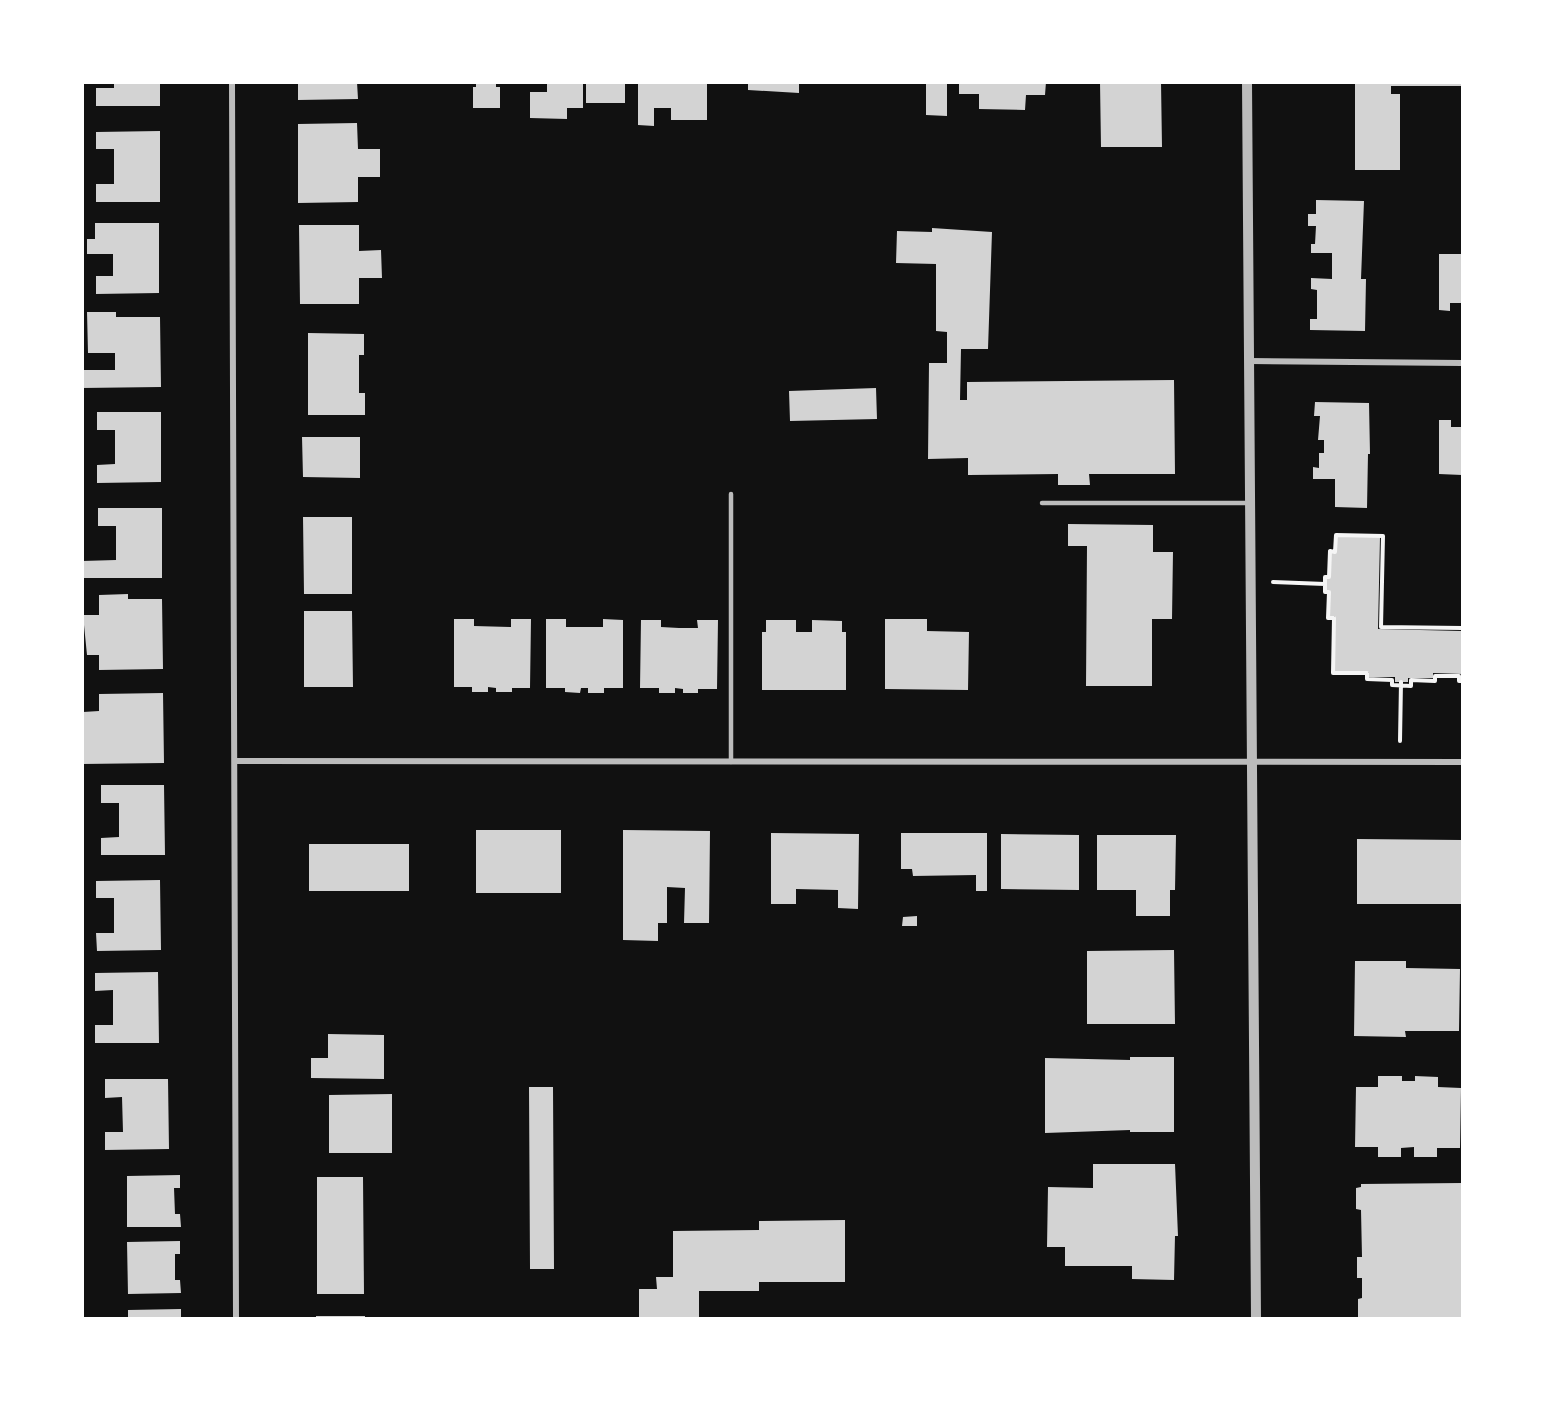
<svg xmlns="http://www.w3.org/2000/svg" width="1545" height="1401" font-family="'IBM Plex Sans',sans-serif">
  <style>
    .building { fill: #d3d3d3 }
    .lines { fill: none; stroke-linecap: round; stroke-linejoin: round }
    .path { stroke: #f5f5f5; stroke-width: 4 }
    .service { stroke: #bcbcbc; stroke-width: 4.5 }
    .minor { stroke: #bcbcbc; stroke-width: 6 }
    .tertiary { stroke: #bcbcbc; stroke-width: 10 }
  </style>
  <rect width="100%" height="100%" fill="#111"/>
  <path class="building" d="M 114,82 L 160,82 L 160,106 L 96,106 L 96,88 L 114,88 Z
    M 298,82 L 357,82 L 358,99 L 298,100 Z
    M 476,82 L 496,82 L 496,87 L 500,87 L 500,108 L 473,108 L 473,87 L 476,87 Z
    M 547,82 L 583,82 L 583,108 L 567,108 L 567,119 L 530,118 L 530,92 L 547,92 Z
    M 586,82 L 625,82 L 625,103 L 586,103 Z
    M 638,82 L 707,82 L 707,120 L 671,120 L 671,108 L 654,108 L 654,126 L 638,125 Z
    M 748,82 L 799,82 L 799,93 L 748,90 Z
    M 926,82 L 947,82 L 947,116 L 926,115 Z
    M 959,82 L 1046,82 L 1045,95 L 1026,95 L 1025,110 L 979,109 L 979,94 L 959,94 Z
    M 1100,82 L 1161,82 L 1162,147 L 1101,147 Z
    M 1355,82 L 1462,82 L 1462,86 L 1391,86 L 1391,94 L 1400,94 L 1400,170 L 1355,170 Z
    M 357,123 L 358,149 L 380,149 L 380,177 L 358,177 L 358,202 L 298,203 L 298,124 Z
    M 160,131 L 160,202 L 96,202 L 96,184 L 114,184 L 114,149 L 96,149 L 96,132 Z
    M 1316,200 L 1364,201 L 1361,279 L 1366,279 L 1365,331 L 1310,330 L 1310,319 L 1317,319 L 1317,290 L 1311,289 L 1311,278 L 1332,279 L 1332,253 L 1311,253 L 1311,244 L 1315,244 L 1316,226 L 1308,226 L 1308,214 L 1316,214 Z
    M 95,223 L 159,223 L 159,293 L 96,294 L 96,276 L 113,276 L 113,254 L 87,254 L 87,239 L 95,239 Z
    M 299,225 L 359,225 L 359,251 L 381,250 L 382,278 L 359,278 L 359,304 L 300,304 Z
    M 932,228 L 992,232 L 988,349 L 961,349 L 960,400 L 967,400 L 967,382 L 1174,380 L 1175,474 L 1089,474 L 1090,485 L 1058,485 L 1058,474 L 968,475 L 968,458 L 928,459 L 929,363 L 947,363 L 947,332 L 936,331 L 936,264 L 896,263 L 897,231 L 932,232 Z
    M 1439,254 L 1462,254 L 1462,303 L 1450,303 L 1450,311 L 1439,310 Z
    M 87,312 L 116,312 L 116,317 L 160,317 L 161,387 L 82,388 L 82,370 L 115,370 L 115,353 L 88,353 Z
    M 308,333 L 364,334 L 364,355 L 359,355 L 359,393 L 365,393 L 365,415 L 308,415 Z
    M 876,388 L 877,419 L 790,421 L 789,391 Z
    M 1315,402 L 1369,403 L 1370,454 L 1368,454 L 1367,508 L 1335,507 L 1335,479 L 1313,479 L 1313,467 L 1319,468 L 1319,453 L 1324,453 L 1324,440 L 1318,440 L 1320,416 L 1314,416 Z
    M 97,412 L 161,412 L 161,482 L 97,483 L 97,465 L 115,464 L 115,430 L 97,430 Z
    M 1439,420 L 1451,420 L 1451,427 L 1462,427 L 1462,475 L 1439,474 Z
    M 302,437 L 360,437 L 360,478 L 303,477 Z
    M 98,508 L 162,508 L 162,578 L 82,578 L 82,561 L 116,560 L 116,526 L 98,526 Z
    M 303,517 L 352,517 L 352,594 L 304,594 Z
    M 1068,524 L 1153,525 L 1153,552 L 1173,552 L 1172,619 L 1152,619 L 1152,686 L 1086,686 L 1087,546 L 1068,546 Z
    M 1337,536 L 1380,537 L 1378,629 L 1462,631 L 1462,674 L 1433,673 L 1433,678 L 1408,678 L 1408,682 L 1395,682 L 1395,677 L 1369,677 L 1369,672 L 1334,671 L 1335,616 L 1330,616 L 1330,591 L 1326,590 L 1326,578 L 1330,578 L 1331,553 L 1336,552 Z
    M 128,594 L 128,599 L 162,599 L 163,669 L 99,670 L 99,655 L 87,655 L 83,615 L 99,615 L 99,595 Z
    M 304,611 L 352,611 L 353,687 L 304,687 Z
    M 454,619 L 474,619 L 474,626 L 511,627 L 511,619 L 531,619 L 530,688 L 512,688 L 512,692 L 496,692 L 496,688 L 488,687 L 488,692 L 472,692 L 472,687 L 454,687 Z
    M 546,619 L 566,619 L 566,627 L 603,627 L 603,619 L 623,620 L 623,688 L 604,688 L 604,693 L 588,693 L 588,688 L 581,688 L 580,693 L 565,692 L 565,688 L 546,688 Z
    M 885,619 L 927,619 L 927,631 L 969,632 L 968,690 L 885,689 Z
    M 641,620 L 661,620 L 661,627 L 679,628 L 698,628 L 697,620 L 718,620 L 717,689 L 698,689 L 698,693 L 683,693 L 683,689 L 675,688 L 675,693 L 659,693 L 659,688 L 640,688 Z
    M 766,620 L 796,620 L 796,632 L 812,632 L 812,620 L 842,621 L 842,632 L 846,632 L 846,690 L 762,690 L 762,632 L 766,632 Z
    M 163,693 L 164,763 L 82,764 L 83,712 L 99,711 L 99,694 Z
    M 101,785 L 164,785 L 165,855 L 101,855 L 101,838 L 119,837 L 119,803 L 101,803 Z
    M 476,830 L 561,830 L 561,893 L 476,893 Z
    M 623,830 L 710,831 L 709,923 L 684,923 L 685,888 L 667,887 L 667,923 L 658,923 L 658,941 L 623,940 Z
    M 771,833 L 859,834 L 858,909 L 838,908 L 838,890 L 796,889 L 796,904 L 771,904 Z
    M 901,833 L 987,833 L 987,891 L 976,891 L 976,875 L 913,876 L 912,869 L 901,869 Z
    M 1001,834 L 1079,835 L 1079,890 L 1001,889 Z
    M 1097,835 L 1176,835 L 1175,890 L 1170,890 L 1170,916 L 1136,916 L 1136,890 L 1097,890 Z
    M 1357,839 L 1462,840 L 1462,904 L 1357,904 Z
    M 309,844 L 409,844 L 409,891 L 309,891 Z
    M 160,880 L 161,950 L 97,951 L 96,933 L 114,933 L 114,898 L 96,898 L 96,881 Z
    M 917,916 L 917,926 L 902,926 L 903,917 Z
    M 1174,950 L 1175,1024 L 1087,1024 L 1087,951 Z
    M 1355,961 L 1406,961 L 1406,968 L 1460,969 L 1459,1031 L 1405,1031 L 1406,1037 L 1354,1036 Z
    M 158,972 L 159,1043 L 95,1043 L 95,1025 L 113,1025 L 113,990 L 95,991 L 95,973 Z
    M 328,1034 L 384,1035 L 384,1079 L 311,1078 L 311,1058 L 328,1058 Z
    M 1130,1057 L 1174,1057 L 1174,1132 L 1130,1132 L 1130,1130 L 1045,1133 L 1045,1058 L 1130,1060 Z
    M 1378,1076 L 1402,1076 L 1402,1081 L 1415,1081 L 1415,1076 L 1438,1077 L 1438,1087 L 1461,1088 L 1460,1148 L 1437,1148 L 1437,1157 L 1414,1157 L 1414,1147 L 1401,1148 L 1401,1157 L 1378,1157 L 1378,1147 L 1355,1147 L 1356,1087 L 1378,1087 Z
    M 105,1079 L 168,1079 L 169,1149 L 105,1150 L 105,1132 L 123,1132 L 122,1097 L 105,1098 Z
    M 529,1087 L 553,1087 L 554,1269 L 530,1269 Z
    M 392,1094 L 392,1153 L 329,1153 L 329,1095 Z
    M 1093,1164 L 1175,1164 L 1178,1236 L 1175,1236 L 1174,1280 L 1132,1279 L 1132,1266 L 1065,1266 L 1065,1247 L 1047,1247 L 1048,1187 L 1093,1188 Z
    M 180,1175 L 180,1188 L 174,1188 L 175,1214 L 180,1214 L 181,1227 L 127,1227 L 127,1176 Z
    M 317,1177 L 363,1177 L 364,1294 L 317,1294 Z
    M 1462,1183 L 1462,1318 L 1358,1318 L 1358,1299 L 1362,1298 L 1362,1278 L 1357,1278 L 1357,1257 L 1362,1257 L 1361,1210 L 1356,1209 L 1356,1188 L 1361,1187 L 1361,1184 Z
    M 845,1220 L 845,1282 L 759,1282 L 759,1291 L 699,1291 L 699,1318 L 639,1318 L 639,1289 L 657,1289 L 656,1277 L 673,1277 L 673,1231 L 759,1230 L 759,1221 Z
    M 180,1241 L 180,1254 L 175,1254 L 175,1280 L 180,1280 L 181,1293 L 128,1294 L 127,1242 Z
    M 181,1309 L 181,1318 L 128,1318 L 128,1310 Z
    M 316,1316 L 365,1316 L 365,1318 L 316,1318 Z"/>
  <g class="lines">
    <path class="path" d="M 1273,582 L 1325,584
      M 1462,628 L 1381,627 L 1383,536 L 1336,535 L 1335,552 L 1330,551 L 1329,577 L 1325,577 L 1325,592 L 1329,592 L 1328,618 L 1334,618 L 1333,673 L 1367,673 L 1367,679 L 1392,680 L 1392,685 L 1411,686 L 1411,680 L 1435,681 L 1435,676 L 1459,676 L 1459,681 L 1462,681
      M 1400,741 L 1401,682"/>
    <path class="service" d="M 731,494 L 731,762
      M 1042,503 L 1248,503"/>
    <path class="minor" d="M 232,82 L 236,1318
      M 1250,361 L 1462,363
      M 235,761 L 1462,762"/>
    <path class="tertiary" d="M 1247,82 L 1256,1318"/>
  </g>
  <rect width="1545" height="1401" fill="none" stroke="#ffffff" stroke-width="168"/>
</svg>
